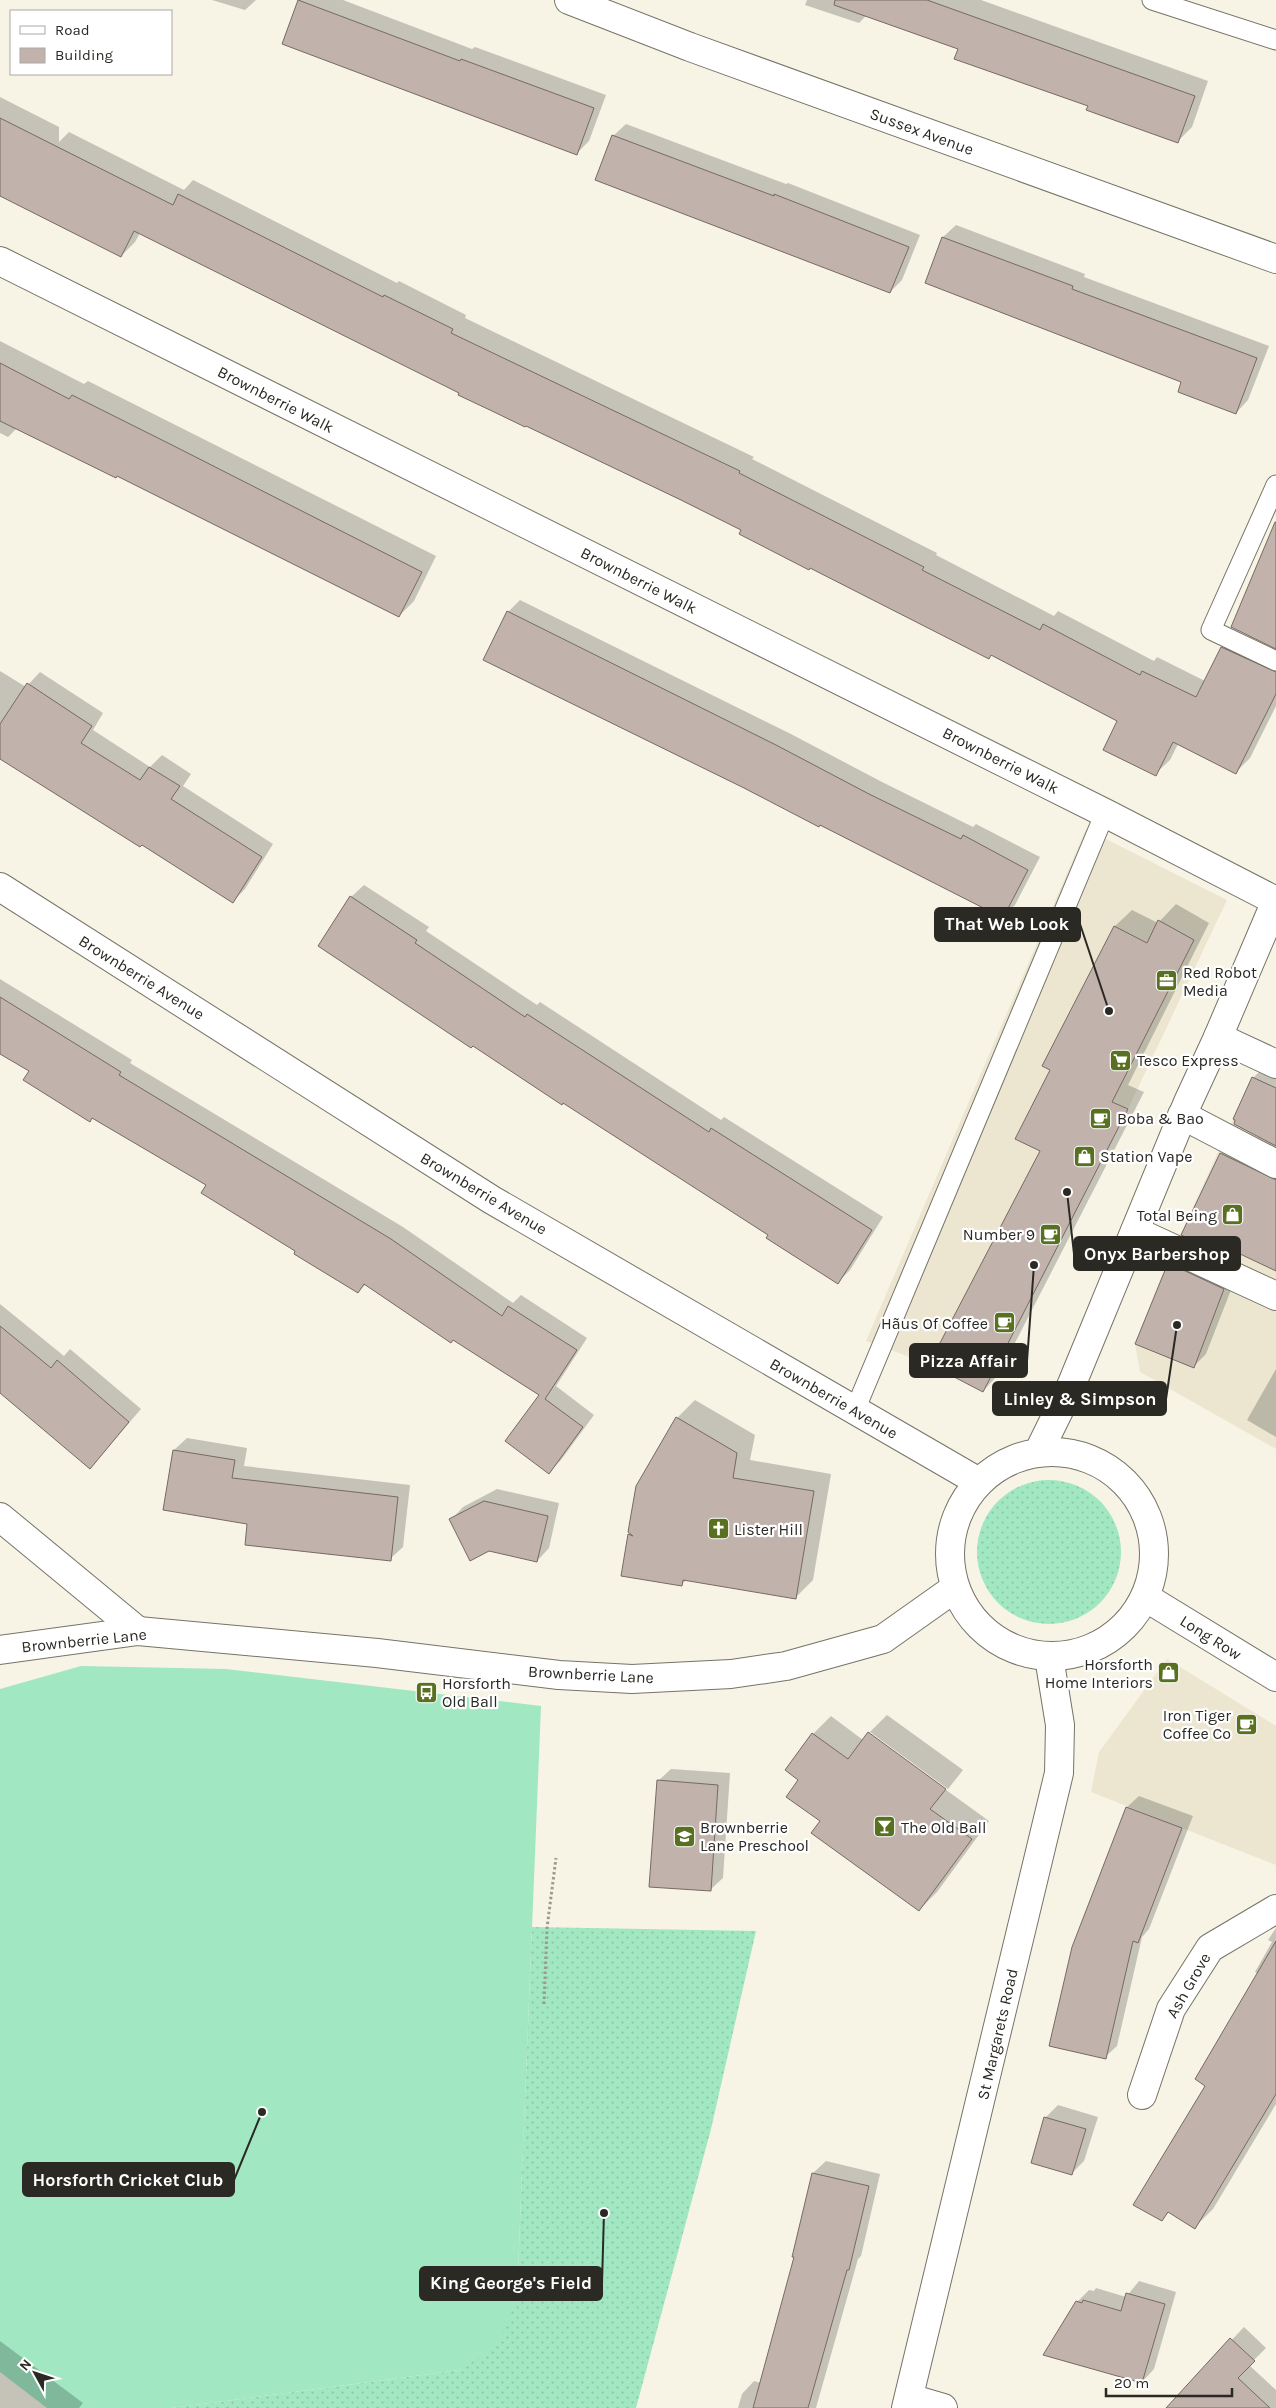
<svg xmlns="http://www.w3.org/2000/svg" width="1276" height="2408" font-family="Karla,sans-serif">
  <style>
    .built { fill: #ece6d1 }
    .grass { fill: url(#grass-dots) }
    .garden { fill: #a1e7c2 }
    .shadow { fill: #0003 }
    .building { fill: #c1b3ac; stroke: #766a63 }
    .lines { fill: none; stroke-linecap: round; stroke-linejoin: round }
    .lane-casing { stroke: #767367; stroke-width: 21 }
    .street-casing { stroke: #767367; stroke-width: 30 }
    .secondary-casing { stroke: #767367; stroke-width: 30 }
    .path { stroke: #9c998f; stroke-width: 3; stroke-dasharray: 2.5 2.5; stroke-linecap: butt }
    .lane { stroke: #fff; stroke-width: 19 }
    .street { stroke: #fff; stroke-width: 28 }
    .secondary { stroke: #fff; stroke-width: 28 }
    .labels { text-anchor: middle; stroke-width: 4.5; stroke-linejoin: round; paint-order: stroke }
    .street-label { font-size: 16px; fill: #2a2924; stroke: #fff }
    .poi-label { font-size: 16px; fill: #2a2924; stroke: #fff; text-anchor: start }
    .leader { fill: none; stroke: #2a2924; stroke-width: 2 }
    .callout-dot { fill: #2a2924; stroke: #fff; stroke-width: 2 }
    .callout { fill: #2a2924; stroke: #2a2924; stroke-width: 2 }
    .callout-label { font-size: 18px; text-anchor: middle; font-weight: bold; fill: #fff }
  </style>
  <defs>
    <pattern id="grass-dots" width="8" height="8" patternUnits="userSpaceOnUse" patternTransform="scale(1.25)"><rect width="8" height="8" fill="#a1e7c2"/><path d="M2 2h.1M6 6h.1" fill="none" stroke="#8bc6a7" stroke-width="1.8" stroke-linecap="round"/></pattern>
  </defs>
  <rect width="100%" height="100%" fill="#f7f3e5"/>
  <path class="built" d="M 1086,829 L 1227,900 L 1128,1109 L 983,1392 L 929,1364 L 866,1341 Z
    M 1252,1077 L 1276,1088 L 1276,1137 L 1260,1172 L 1276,1183 L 1276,1449 L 1140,1372 L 1135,1344 L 1159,1282 Z
    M 1167,1659 L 1276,1726 L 1276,1865 L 1091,1792 L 1099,1752 Z"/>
  <path class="grass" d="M977 1552a72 72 0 1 1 144 0a72 72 0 1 1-144 0Z
    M 532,1927 L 756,1931 L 711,2129 L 636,2408 L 172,2408 L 460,2370 L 517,2296 Z"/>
  <path class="garden" d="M 81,1666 L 226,1669 L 541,1706 L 517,2297 L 499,2344 L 460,2370 L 172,2408 L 47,2408 L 0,2372 L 0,1689 Z"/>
  <path class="shadow" d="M 212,0 L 256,0 L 245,10 Z
    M 299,0 L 343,0 L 472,49 L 475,47 L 606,95 L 589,141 L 576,154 L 283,44 Z
    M 807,0 L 981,0 L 1208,81 L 1192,127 L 1178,141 L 959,48 L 867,15 L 859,23 L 805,5 Z
    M 0,97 L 59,127 L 59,142 L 69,132 L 184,190 L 193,180 L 397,283 L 399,281 L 466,315 L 465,318 L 754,457 L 752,459 L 937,553 L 936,555 L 1054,616 L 1058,611 L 1154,661 L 1157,657 L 1205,681 L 1222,648 L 1236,634 L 1276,653 L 1276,706 L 1250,758 L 1236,772 L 1178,744 L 1170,760 L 1155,774 L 1119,720 L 992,654 L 140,233 L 135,242 L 121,256 L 0,195 Z
    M 626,124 L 786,184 L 788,183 L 920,235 L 902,280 L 890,292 L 613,136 Z
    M 956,225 L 1085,274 L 1084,277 L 1269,346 L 1248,400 L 1236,413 L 1183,381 L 926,282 L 943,237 Z
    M 0,341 L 84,384 L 88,381 L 436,556 L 414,601 L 399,616 L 117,475 L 17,428 L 8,437 L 0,433 Z
    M 520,600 L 789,733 L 882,782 L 973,827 L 976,824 L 1040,857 L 1015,905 L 1003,917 L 508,612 Z
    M 0,671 L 26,687 L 40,672 L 103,713 L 93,730 L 150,767 L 162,755 L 191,774 L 183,786 L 273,844 L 245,889 L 233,901 L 0,757 Z
    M 364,885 L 429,927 L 426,931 L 537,1005 L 540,1002 L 721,1120 L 724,1117 L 883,1217 L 850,1270 L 838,1282 L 770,1235 L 351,897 Z
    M 1176,904 L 1209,923 L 1128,1085 L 1144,1092 L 999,1374 L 983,1391 L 1042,1151 L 1052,1069 L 1044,1065 L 1115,926 L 1132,910 L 1158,923 Z
    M 0,979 L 132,1060 L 130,1063 L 403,1227 L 513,1303 L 521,1295 L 587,1338 L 556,1386 L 594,1415 L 561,1460 L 549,1472 L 541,1395 L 366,1284 L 358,1292 L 207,1185 L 0,1052 Z
    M 1272,1059 L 1276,1061 L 1276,1147 L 1235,1124 L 1237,1120 L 1235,1119 L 1253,1078 Z
    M 1240,1135 L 1276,1153 L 1276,1266 L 1241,1253 L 1235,1259 L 1183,1234 L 1221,1153 Z
    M 1181,1252 L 1236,1277 L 1206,1354 L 1194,1366 L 1169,1264 Z
    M 0,1304 L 64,1356 L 70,1349 L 141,1409 L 90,1468 L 0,1391 Z
    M 1276,1369 L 1276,1437 L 1247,1420 Z
    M 695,1400 L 755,1435 L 750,1460 L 831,1474 L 813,1580 L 795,1598 L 687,1579 L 682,1584 L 629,1535 L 677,1418 Z
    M 187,1438 L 247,1448 L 244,1466 L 410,1485 L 403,1547 L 390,1559 L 248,1523 L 164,1509 L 174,1450 Z
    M 497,1489 L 559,1503 L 549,1548 L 537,1561 L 451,1520 L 463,1507 Z
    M 887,1715 L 963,1770 L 948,1789 L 870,1732 L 870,1735 L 989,1821 L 937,1892 L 919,1910 L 821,1820 L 800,1780 L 813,1734 L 831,1716 L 863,1740 L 869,1733 Z
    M 671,1769 L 730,1773 L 723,1878 L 710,1890 L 658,1781 Z
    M 1139,1796 L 1193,1816 L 1149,1929 L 1142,1937 L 1117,2046 L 1105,2057 L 1073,1948 L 1127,1807 Z
    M 1276,1928 L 1276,2104 L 1213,2209 L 1195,2227 L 1169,2212 L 1161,2220 L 1207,2085 L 1258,1974 L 1255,1972 L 1272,1942 L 1268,1940 Z
    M 1058,2105 L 1098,2117 L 1084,2161 L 1072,2173 L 1045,2118 Z
    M 826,2161 L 880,2174 L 861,2256 L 858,2259 L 816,2408 L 738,2408 L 742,2394 L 754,2381 L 761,2383 L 796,2256 L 794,2256 L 813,2173 Z
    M 1139,2281 L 1176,2292 L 1154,2369 L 1142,2382 L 1077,2302 L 1089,2290 L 1094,2291 L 1096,2288 L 1126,2297 Z
    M 1244,2327 L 1266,2348 L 1249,2365 L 1276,2390 L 1276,2408 L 1177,2408 L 1172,2403 Z
    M 0,2341 L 83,2403 L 79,2408 L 0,2408 Z"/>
  <path class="building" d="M 298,0 L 460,61 L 461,59 L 594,108 L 577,155 L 282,44 Z
    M 835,0 L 927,0 L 1195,96 L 1178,143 L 1086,110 L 1088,106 L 954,59 L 958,49 L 834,5 Z
    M 0,118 L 173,205 L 178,194 L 383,297 L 384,295 L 453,329 L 451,333 L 740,471 L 739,473 L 924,567 L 922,570 L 1040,630 L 1043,624 L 1140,675 L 1142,671 L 1196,697 L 1221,647 L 1276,672 L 1276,694 L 1236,774 L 1173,742 L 1156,776 L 1103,750 L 1117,721 L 991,655 L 989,659 L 810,568 L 809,570 L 739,534 L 741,530 L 681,500 L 526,426 L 525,427 L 492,411 L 458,395 L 459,393 L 134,231 L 121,257 L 0,196 Z
    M 612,135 L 774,196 L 774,194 L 909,247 L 890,293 L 595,180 Z
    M 942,237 L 1073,286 L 1072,289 L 1257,358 L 1236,414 L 1178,392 L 1181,382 L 925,283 Z
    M 0,363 L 69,399 L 72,395 L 168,443 L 422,572 L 399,617 L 117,476 L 116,478 L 0,421 Z
    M 1275,522 L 1276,522 L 1276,649 L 1231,627 Z
    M 507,611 L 776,745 L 869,794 L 961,839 L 963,835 L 1028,870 L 1003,918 L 820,825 L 819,827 L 744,788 L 483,660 Z
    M 27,683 L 92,726 L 81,743 L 140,780 L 149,767 L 180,786 L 171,799 L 262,857 L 233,903 L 142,845 L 140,847 L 0,759 L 0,724 Z
    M 350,896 L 417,940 L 415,943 L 525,1017 L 527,1014 L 709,1132 L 711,1128 L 872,1230 L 838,1284 L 766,1238 L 768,1235 L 563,1103 L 562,1105 L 473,1046 L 471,1048 L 318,946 Z
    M 1158,920 L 1194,940 L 1112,1102 L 1128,1109 L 983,1392 L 929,1364 L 1040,1151 L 1015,1139 L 1050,1070 L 1042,1066 L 1114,926 L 1147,943 Z
    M 0,997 L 121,1072 L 119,1075 L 391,1239 L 502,1316 L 508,1306 L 577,1350 L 545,1399 L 583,1427 L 549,1474 L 505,1441 L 539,1395 L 453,1340 L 451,1343 L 364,1284 L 358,1293 L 294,1254 L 295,1251 L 201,1193 L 206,1185 L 92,1118 L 90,1122 L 23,1080 L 29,1071 L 0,1054 Z
    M 1252,1077 L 1276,1088 L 1276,1146 L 1234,1124 L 1235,1120 L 1233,1119 Z
    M 1220,1153 L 1276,1180 L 1276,1271 L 1238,1253 L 1236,1260 L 1181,1235 Z
    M 1168,1263 L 1224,1289 L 1194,1368 L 1135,1344 Z
    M 0,1326 L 51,1368 L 57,1360 L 129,1422 L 90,1469 L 0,1393 Z
    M 676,1417 L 737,1453 L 733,1478 L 814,1491 L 796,1599 L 683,1580 L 682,1586 L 621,1576 L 628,1534 L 633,1536 L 628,1532 L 636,1486 Z
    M 173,1450 L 235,1460 L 232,1478 L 398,1497 L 391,1561 L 245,1545 L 247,1524 L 163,1510 Z
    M 484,1501 L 548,1516 L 537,1562 L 489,1551 L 470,1561 L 449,1519 Z
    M 868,1732 L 946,1789 L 930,1809 L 972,1839 L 919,1911 L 811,1833 L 820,1821 L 786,1797 L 798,1780 L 785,1770 L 812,1733 L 848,1759 Z
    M 657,1780 L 718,1785 L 711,1891 L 649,1887 Z
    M 1126,1807 L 1182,1828 L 1138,1943 L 1133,1941 L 1106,2059 L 1049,2046 L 1072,1947 Z
    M 1276,1941 L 1276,2094 L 1195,2229 L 1168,2212 L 1162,2221 L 1133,2205 L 1205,2086 L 1195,2079 Z
    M 1044,2117 L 1086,2129 L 1072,2175 L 1031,2163 Z
    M 812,2173 L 869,2186 L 849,2270 L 847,2270 L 808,2408 L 753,2408 L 794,2257 L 792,2257 Z
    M 1126,2293 L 1165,2304 L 1142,2383 L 1043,2355 L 1076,2301 L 1082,2303 L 1083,2300 L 1121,2311 Z
    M 1230,2338 L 1255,2361 L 1238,2378 L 1270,2408 L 1166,2408 Z"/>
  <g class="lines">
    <defs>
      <path id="lane" d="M 1152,0 L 1276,40
        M 1276,485 L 1211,630 L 1276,661
        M 855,1410 L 1105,813"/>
      <path id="street" d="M 569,0 L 690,47 L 1276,259
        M 0,261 L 1105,813 L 1276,901
        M 0,887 L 492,1200 L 979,1482
        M 1218,1037 L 1276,1064
        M 1182,1115 L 1276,1164
        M 1135,1231 L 1276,1296
        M 0,1517 L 138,1631
        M 1142,2095 L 1171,2009 L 1210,1948 L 1276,1909
        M 909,2398 L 943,2408
        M 906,2408 L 1059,1773 L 1060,1725 L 1049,1657"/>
      <path id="secondary" d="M950 1554a102 102 0 1 1 204 0a102 102 0 1 1-204 0Z
        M 1038,1453 L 1071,1386 L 1188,1102 L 1218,1037 L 1276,901
        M 1145,1597 L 1276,1677
        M 0,1650 L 138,1631 L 377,1653 L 559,1675 L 632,1679 L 731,1674 L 786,1666 L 883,1639 L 955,1588"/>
    </defs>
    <use href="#lane" class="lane-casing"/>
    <use href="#street" class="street-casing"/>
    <use href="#secondary" class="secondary-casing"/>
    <path class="path" d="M 544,2004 L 547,1928 L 556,1858"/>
    <use href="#lane" class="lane"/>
    <use href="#street" class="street"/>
    <use href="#secondary" class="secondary"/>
  </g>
  <defs>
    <symbol id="office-square" viewBox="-11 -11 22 22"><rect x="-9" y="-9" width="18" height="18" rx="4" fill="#597021" stroke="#fff"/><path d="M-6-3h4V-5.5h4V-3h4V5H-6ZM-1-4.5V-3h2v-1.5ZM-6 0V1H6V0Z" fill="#fff"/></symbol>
    <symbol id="supermarket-square" viewBox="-11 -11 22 22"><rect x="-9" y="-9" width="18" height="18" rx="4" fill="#597021" stroke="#fff"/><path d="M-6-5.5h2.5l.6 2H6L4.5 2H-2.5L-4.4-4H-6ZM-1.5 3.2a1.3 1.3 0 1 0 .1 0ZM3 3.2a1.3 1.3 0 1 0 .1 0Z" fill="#fff"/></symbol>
    <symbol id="cafe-square" viewBox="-11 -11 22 22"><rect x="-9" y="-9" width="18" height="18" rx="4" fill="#597021" stroke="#fff"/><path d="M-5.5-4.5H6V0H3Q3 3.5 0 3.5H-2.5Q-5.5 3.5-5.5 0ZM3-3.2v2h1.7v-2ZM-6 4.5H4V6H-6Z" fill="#fff"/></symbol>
    <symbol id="shop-square" viewBox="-11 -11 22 22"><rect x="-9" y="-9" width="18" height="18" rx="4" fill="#597021" stroke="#fff"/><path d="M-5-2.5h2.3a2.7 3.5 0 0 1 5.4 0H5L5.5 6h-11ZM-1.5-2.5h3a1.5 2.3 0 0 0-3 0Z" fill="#fff"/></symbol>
    <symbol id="church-square" viewBox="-11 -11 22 22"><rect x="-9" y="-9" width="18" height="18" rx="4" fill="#597021" stroke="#fff"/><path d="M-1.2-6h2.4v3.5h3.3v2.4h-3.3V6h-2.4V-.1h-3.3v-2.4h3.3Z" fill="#fff"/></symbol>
    <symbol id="bus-square" viewBox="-11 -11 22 22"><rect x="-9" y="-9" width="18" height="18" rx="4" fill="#597021" stroke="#fff"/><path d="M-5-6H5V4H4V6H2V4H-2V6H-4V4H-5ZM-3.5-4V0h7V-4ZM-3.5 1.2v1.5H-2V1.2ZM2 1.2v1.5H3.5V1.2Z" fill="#fff"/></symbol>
    <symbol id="bar-square" viewBox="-11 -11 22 22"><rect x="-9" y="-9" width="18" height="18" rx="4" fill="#597021" stroke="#fff"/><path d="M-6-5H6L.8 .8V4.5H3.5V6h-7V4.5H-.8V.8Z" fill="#fff"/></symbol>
    <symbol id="school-square" viewBox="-11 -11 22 22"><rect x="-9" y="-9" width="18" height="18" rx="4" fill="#597021" stroke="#fff"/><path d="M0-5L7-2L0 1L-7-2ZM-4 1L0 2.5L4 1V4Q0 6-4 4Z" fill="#fff"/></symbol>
  </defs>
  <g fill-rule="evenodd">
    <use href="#office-square" x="1154" y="968" width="25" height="25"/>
    <use href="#supermarket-square" x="1108" y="1048" width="25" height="25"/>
    <use href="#cafe-square" x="1088" y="1106" width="25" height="25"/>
    <use href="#shop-square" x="1072" y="1144" width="25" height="25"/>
    <use href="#shop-square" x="1220" y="1202" width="25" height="25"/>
    <use href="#cafe-square" x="1038" y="1222" width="25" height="25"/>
    <use href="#cafe-square" x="992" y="1310" width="25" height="25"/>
    <use href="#church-square" x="706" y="1516" width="25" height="25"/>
    <use href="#shop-square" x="1156" y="1660" width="25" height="25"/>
    <use href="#bus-square" x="414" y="1680" width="25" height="25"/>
    <use href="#cafe-square" x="1234" y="1712" width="25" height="25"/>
    <use href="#bar-square" x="872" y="1814" width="25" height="25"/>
    <use href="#school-square" x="672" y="1824" width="25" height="25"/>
  </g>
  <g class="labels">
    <g class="street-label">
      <text transform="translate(922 131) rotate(20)" y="6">Sussex Avenue</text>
      <text transform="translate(276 399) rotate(27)" y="6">Brownberrie Walk</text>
      <text transform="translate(639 580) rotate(27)" y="6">Brownberrie Walk</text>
      <text transform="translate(1001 760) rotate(27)" y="6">Brownberrie Walk</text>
      <text transform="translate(142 977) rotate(32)" y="6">Brownberrie Avenue</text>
      <text transform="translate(484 1193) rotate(31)" y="6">Brownberrie Avenue</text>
      <text transform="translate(834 1398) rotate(30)" y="6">Brownberrie Avenue</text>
      <text transform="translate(1211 1637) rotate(32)" y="6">Long Row</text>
      <text transform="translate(84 1640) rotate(-6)" y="6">Brownberrie Lane</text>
      <text transform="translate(591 1674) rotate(3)" y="6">Brownberrie Lane</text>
      <text transform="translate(1188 1985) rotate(-60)" y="6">Ash Grove</text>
      <text transform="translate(997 2034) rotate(-77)" y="6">St Margarets Road</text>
    </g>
    <g class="poi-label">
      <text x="1183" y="978">Red Robot<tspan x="1183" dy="18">Media</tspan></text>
      <text x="1137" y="1066">Tesco Express</text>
      <text x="1117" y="1124">Boba &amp; Bao</text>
      <text x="1100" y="1162">Station Vape</text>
      <text x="1217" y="1221" text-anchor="end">Total Being</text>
      <text x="1035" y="1240" text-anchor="end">Number 9</text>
      <text x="988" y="1329" text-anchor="end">Hãus Of Coffee</text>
      <text x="734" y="1535">Lister Hill</text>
      <text x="1153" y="1670" text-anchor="end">Horsforth<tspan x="1153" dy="18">Home Interiors</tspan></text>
      <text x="442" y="1689">Horsforth<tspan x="442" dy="18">Old Ball</tspan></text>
      <text x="1231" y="1721" text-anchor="end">Iron Tiger<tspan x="1231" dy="18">Coffee Co</tspan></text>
      <text x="700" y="1833">Brownberrie<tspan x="700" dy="18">Lane Preschool</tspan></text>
      <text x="901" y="1833">The Old Ball</text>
    </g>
  </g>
  <path class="leader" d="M1109 1011L1080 924M1067 1192L1074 1254M1034 1265L1027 1361M1177 1325L1166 1399M262 2112L234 2180M604 2213L602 2283"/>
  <g class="callout-dot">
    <circle cx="1109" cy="1011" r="5"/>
    <circle cx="1067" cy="1192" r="5"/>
    <circle cx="1034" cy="1265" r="5"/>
    <circle cx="1177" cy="1325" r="5"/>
    <circle cx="262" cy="2112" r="5"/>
    <circle cx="604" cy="2213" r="5"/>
  </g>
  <g class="callout">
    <rect x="935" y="908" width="145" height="33" rx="5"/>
    <rect x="1074" y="1237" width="166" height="33" rx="5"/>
    <rect x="910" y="1344" width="117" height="33" rx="5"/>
    <rect x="993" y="1382" width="173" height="33" rx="5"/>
    <rect x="23" y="2163" width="211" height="33" rx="5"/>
    <rect x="420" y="2267" width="182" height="33" rx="5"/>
  </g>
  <g class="callout-label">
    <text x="1007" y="930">That Web Look</text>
    <text x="1157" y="1260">Onyx Barbershop</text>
    <text x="968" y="1367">Pizza Affair</text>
    <text x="1080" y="1405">Linley &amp; Simpson</text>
    <text x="128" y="2186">Horsforth Cricket Club</text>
    <text x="511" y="2289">King George's Field</text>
  </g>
  <rect x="10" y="10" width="162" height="65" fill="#ffffff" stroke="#aaa9a7"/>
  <rect x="20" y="26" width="25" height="8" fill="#ffffff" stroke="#aaa9a7"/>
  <text x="55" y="35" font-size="15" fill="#2a2924">Road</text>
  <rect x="20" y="48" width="25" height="15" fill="#c1b3ac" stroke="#aaa9a7"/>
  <text x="55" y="60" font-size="15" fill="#2a2924">Building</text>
  <g transform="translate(35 2373) rotate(310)" stroke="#ffffff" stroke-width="4" paint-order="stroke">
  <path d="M0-4L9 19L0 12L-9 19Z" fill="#2a2924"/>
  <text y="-8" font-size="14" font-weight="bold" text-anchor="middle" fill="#2a2924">N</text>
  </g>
  <path d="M1106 2388v8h126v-8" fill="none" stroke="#2a2924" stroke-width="2.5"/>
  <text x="1114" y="2388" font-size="15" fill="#2a2924" stroke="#ffffff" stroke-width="4" paint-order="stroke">20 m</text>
</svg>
